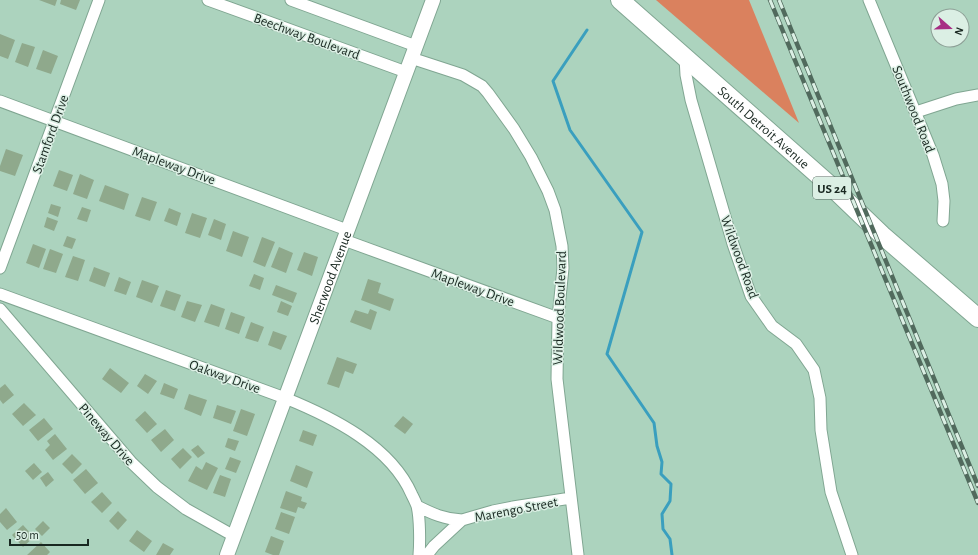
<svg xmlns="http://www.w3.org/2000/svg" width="978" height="555" font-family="'Alegreya Sans',sans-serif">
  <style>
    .green { fill: #da815e }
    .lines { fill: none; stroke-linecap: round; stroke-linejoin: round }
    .stream { stroke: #3a9fbe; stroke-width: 3 }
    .building { fill: #8fa98c }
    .minor-casing { stroke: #80a692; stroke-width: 13 }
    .tertiary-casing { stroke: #80a692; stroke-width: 16 }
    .primary-casing { stroke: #80a692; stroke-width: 20 }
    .minor { stroke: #fff; stroke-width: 11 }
    .tertiary { stroke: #fff; stroke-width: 14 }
    .primary { stroke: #fff; stroke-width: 18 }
    .rail-casing { stroke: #516a5d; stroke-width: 4.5 }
    .rail { stroke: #dbefe4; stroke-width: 3; stroke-dasharray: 9; stroke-linecap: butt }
    .labels { text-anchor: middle; stroke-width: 3; stroke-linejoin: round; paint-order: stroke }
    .shield { fill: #dbefe4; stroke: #53645c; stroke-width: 1 }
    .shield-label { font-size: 13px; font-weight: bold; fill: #192821 }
    .street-label { font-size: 14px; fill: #192821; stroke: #dbefe4 }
  </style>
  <rect width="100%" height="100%" fill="#acd3be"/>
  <path class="green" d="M 656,0 L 749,0 L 799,123 Z"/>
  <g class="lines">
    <path class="stream" d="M 587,30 L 553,81 L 570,130 L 642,232 L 607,354 L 654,423 L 657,446 L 662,462 L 661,474 L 671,484 L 670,501 L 662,514 L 663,529 L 670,539 L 672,555"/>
  </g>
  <path class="building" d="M 39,0 L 57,0 L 55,6 Z
    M 61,0 L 80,0 L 76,10 L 60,4 Z
    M 0,34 L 15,40 L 8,59 L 0,56 Z
    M 22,43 L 35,47 L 28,67 L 15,62 Z
    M 43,50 L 58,56 L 51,74 L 36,69 Z
    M 6,149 L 23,155 L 15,176 L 0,171 L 0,166 Z
    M 59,170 L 73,175 L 67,191 L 53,186 Z
    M 80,174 L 94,180 L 87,199 L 73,194 Z
    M 105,185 L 129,194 L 124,210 L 99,201 Z
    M 142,197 L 157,202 L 150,221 L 135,216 Z
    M 51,204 L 61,207 L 58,217 L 48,213 Z
    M 82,207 L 91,210 L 87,222 L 77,219 Z
    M 169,208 L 181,213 L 177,226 L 164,221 Z
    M 192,213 L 207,218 L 200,238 L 185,233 Z
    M 47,217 L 58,221 L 54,231 L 44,227 Z
    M 214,219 L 226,224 L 221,240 L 208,235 Z
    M 233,231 L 249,237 L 242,257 L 226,251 Z
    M 67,236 L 76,239 L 72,249 L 63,246 Z
    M 262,237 L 275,242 L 265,267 L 253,262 Z
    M 33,244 L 46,249 L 39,268 L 26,263 Z
    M 279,247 L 293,253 L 286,273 L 271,267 Z
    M 50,249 L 63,254 L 56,273 L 43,269 Z
    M 304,252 L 318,257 L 312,276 L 297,270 Z
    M 73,256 L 85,260 L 78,281 L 65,277 Z
    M 94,267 L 110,273 L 105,287 L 89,281 Z
    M 254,274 L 264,278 L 260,290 L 249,286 Z
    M 119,277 L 131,282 L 126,295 L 114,291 Z
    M 368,279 L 381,283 L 378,293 L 394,299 L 390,311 L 361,300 Z
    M 142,280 L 159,286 L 152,303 L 136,297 Z
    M 276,285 L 297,293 L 293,303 L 272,295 Z
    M 166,290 L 181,295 L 175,311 L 160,306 Z
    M 187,301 L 202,305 L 195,322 L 181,317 Z
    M 281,301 L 292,306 L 288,316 L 277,312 Z
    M 211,304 L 225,309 L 219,327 L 204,322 Z
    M 370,309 L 377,312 L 371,330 L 350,322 L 355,310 L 368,314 Z
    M 231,312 L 245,317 L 239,334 L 225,329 Z
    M 251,322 L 264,327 L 258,342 L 245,338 Z
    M 273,331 L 287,336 L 281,350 L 268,345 Z
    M 337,357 L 357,364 L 353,374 L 345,371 L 339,388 L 327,384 Z
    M 110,368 L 129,383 L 121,393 L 102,379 Z
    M 145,374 L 157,381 L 148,394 L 137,386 Z
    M 164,383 L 178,389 L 174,399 L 160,394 Z
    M 5,384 L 14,395 L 3,404 L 0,400 L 0,388 Z
    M 189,394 L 207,400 L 201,416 L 184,409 Z
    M 24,403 L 36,415 L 23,426 L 12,414 Z
    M 217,405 L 236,411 L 231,424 L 213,418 Z
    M 241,409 L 255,414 L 247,436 L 233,431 Z
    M 145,411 L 157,424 L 147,433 L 135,420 Z
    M 403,416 L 413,424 L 405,434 L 394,426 Z
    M 44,418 L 53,429 L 38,441 L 29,430 Z
    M 165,429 L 174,440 L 161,452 L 151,440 Z
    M 303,430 L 317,435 L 313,446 L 299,441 Z
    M 55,434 L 67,449 L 53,460 L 45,450 L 50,445 L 47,441 Z
    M 228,438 L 239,441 L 235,451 L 225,447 Z
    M 198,445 L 205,453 L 198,458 L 191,450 Z
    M 183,448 L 192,457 L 180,469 L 171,459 Z
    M 72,454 L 82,464 L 72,474 L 62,464 Z
    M 230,457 L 241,461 L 236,473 L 225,469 Z
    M 206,462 L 218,468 L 207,490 L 188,481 L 196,466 L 202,470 Z
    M 34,463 L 42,472 L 33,480 L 25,471 Z
    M 296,465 L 313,472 L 307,488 L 290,481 Z
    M 86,469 L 98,483 L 85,494 L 73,480 Z
    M 48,472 L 54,480 L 46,487 L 40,478 Z
    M 220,475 L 231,479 L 225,497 L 213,493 Z
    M 286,491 L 302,497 L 301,501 L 307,503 L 304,509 L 298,507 L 296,513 L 280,508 Z
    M 102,492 L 112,503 L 102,513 L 91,502 Z
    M 6,508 L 17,522 L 7,530 L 0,522 L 0,514 Z
    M 118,511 L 127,520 L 118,530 L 109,521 Z
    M 281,512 L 295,517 L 289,534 L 275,529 Z
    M 43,521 L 50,528 L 42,536 L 35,529 Z
    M 23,525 L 34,537 L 23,547 L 12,535 Z
    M 137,530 L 152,541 L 144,552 L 129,541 Z
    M 271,536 L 284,541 L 279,555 L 273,555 L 265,552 Z
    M 41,542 L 50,552 L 47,555 L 27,555 Z
    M 163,543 L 174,549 L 170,555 L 156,555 Z"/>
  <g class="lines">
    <defs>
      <path id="minor" d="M 208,0 L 406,72
        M 291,0 L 416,46
        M 869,0 L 933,155 L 942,184 L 944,201 L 943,221
        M 411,58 L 463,75 L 482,86 L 488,93 L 514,129 L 531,157 L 548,191 L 555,210 L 562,246 L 563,268 L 558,318 L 557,379 L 578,555
        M 685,58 L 686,75 L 691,100 L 733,244 L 751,296 L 772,326 L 796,344 L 814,370 L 820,398 L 821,430 L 831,492 L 852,555
        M 0,101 L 347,230
        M 916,112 L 956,99 L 978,95
        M 344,240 L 558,318
        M 0,268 L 99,0
        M 0,294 L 285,398 C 332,417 391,446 412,495 C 414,499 416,503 417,506 C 420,518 420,543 419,555
        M 0,309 L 132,463 L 157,487 L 186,509 L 234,536
        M 417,506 C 433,514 444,519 462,520
        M 427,555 L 434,546 L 462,520 L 493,511 L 513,507 L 571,498"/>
      <g id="tertiary">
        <path id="s1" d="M 227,555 L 433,0"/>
      </g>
      <g id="primary">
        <path id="s2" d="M 620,0 L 833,188 L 882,235 L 978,318"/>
      </g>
    </defs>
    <use href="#minor" class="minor-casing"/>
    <use href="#tertiary" class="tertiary-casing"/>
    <use href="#primary" class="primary-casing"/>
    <use href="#minor" class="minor"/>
    <use href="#tertiary" class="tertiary"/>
    <use href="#primary" class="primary"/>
    <defs>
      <path id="rail" d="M 770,0 L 978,503
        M 779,0 L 978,486"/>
    </defs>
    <use href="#rail" class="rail-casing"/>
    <use href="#rail" class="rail"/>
  </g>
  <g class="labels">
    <rect class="shield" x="813" y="177" width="38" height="22" rx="3"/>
    <g class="shield-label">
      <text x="832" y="193">US 24</text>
    </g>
    <g class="street-label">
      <text transform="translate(307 36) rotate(20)" y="5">Beechway Boulevard</text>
      <text transform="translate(914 109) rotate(68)" y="5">Southwood Road</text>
      <text dy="5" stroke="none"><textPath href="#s2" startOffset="192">South Detroit Avenue</textPath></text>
      <text transform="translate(50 134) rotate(-70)" y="5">Stamford Drive</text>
      <text transform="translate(174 165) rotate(20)" y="5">Mapleway Drive</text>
      <text transform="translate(740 257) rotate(70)" y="5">Wildwood Road</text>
      <text dy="5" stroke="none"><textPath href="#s1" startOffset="296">Sherwood Avenue</textPath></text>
      <text transform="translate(473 287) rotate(20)" y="5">Mapleway Drive</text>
      <text transform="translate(559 308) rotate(-88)" y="5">Wildwood Boulevard</text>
      <text transform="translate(225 376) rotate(20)" y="5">Oakway Drive</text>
      <text transform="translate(107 434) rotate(49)" y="5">Pineway Drive</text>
      <text transform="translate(516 509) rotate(-11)" y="5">Marengo Street</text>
    </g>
  </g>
  <g transform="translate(950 28) rotate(110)"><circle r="19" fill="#dbefe4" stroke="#8d9f96"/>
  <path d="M0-3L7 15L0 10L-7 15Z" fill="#a72e84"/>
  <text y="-6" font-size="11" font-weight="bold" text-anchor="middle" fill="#192821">N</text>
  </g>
  <path d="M10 539v6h78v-6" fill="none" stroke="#192821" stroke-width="2"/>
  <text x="16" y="539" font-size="12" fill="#192821" stroke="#dbefe4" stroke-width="3" paint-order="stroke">50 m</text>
</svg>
